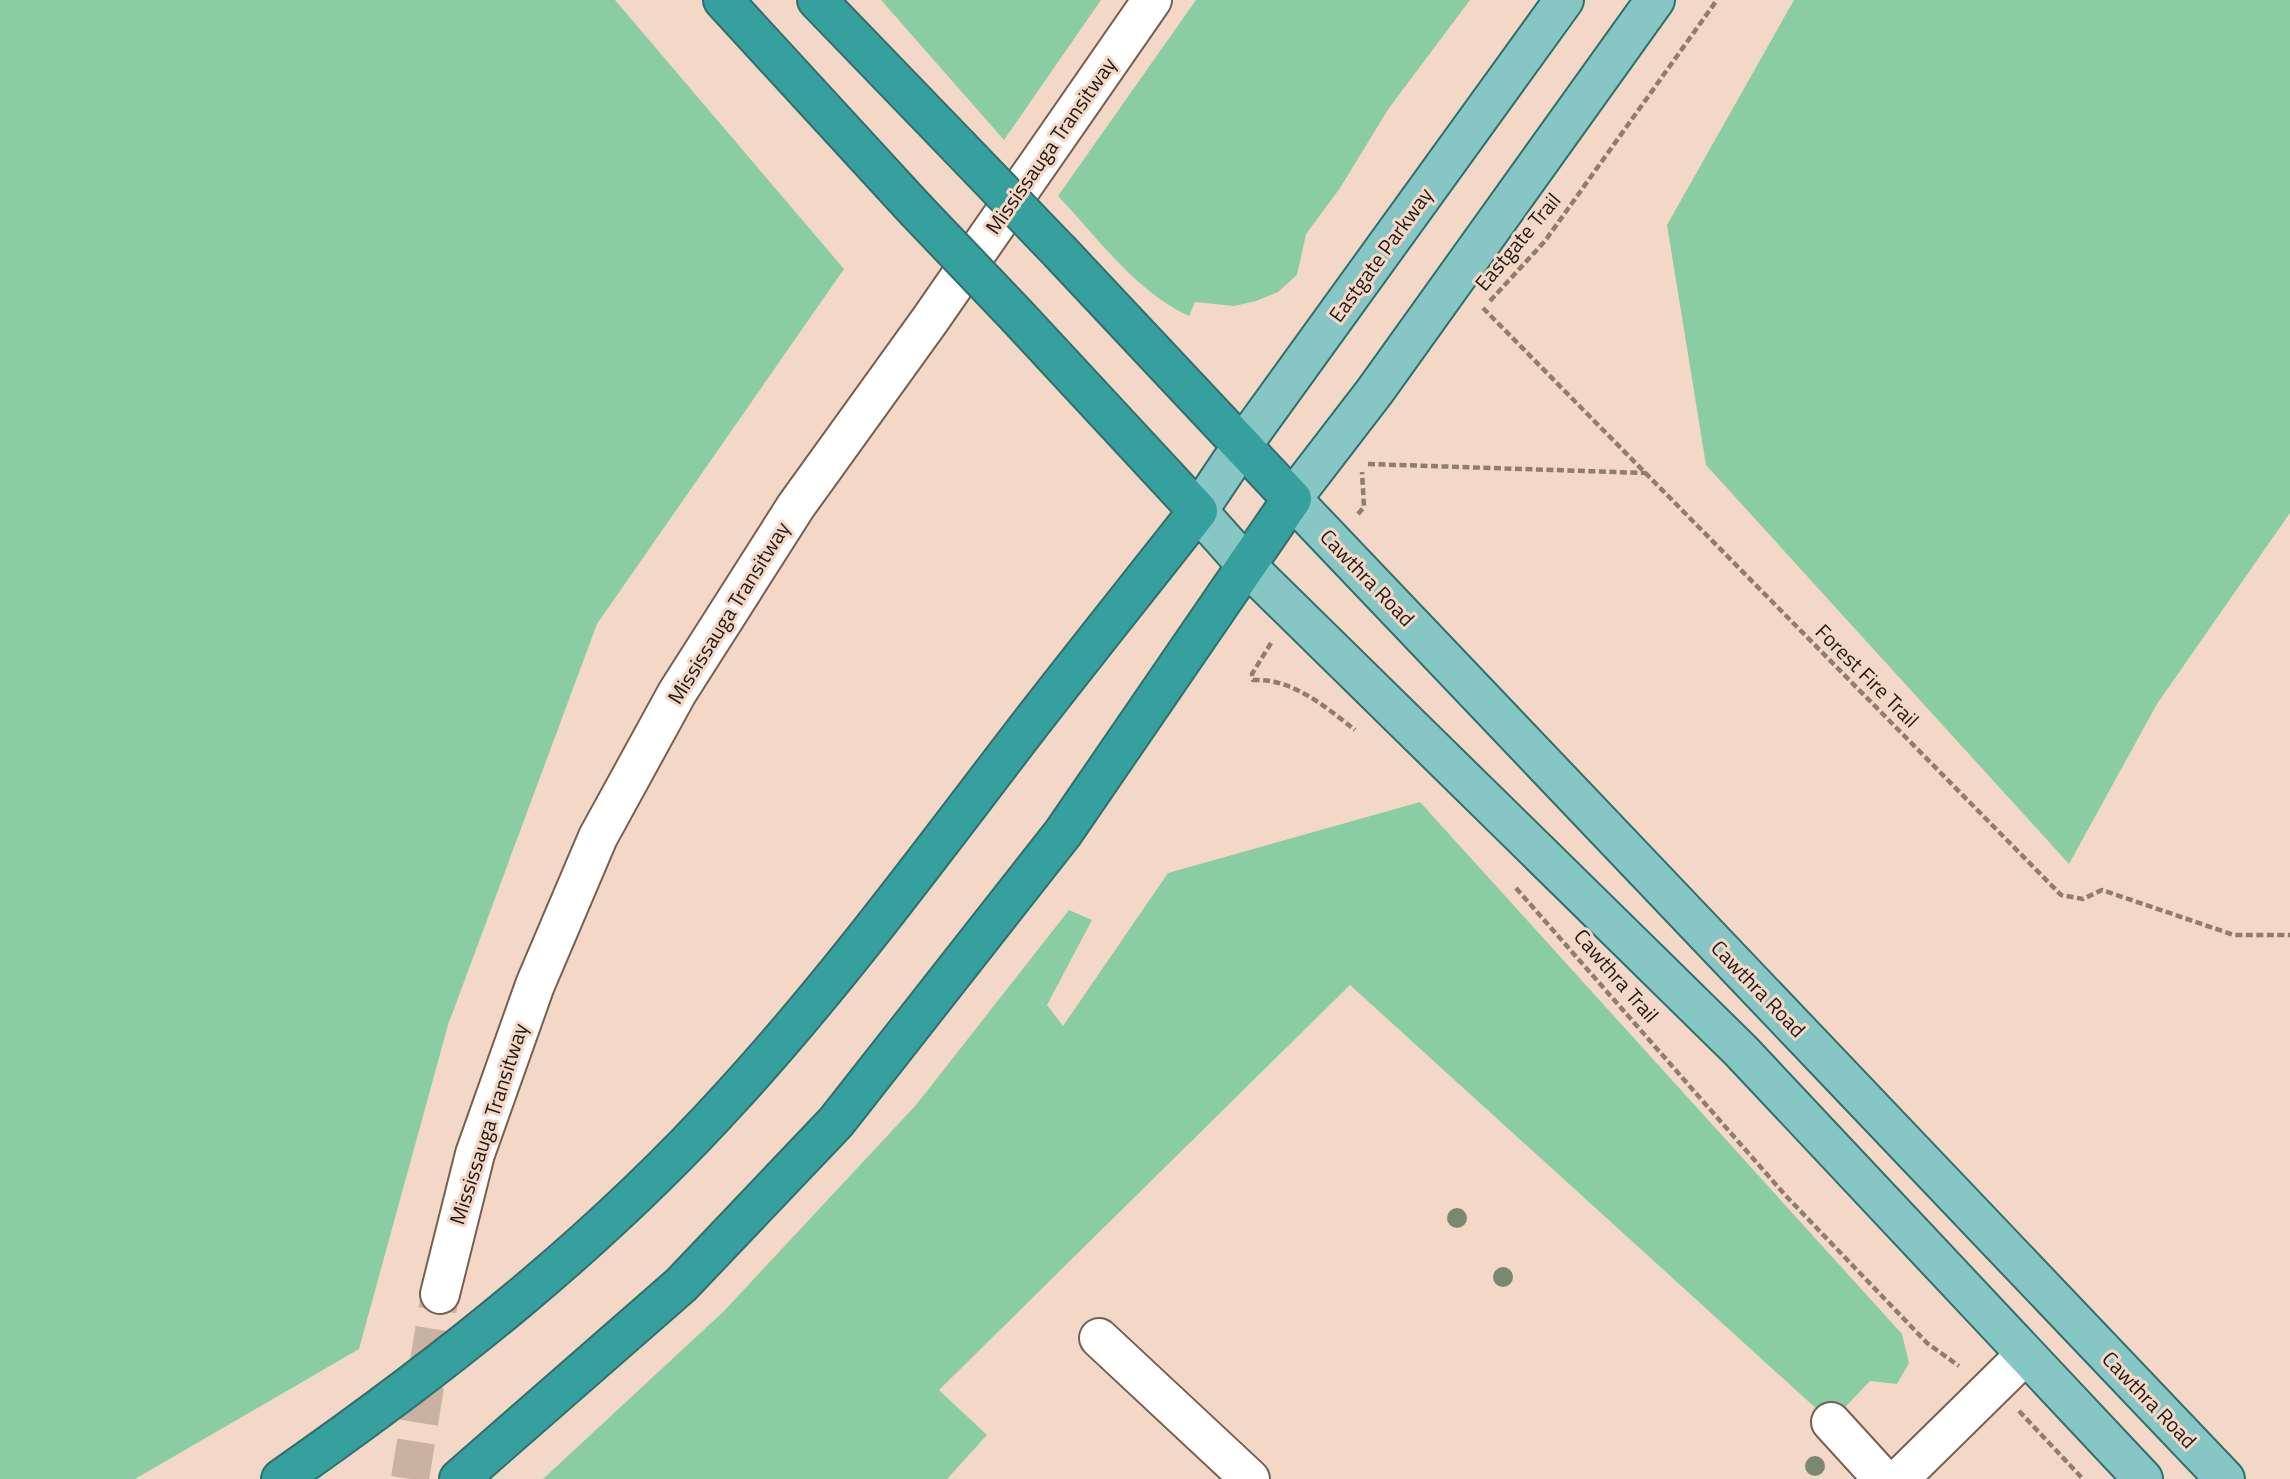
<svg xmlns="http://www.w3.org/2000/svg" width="2290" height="1479" font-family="'Titillium Web',sans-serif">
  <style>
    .green { fill: #8bcda2 }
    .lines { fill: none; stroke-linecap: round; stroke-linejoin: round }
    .minor-tunnel { stroke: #cab2a3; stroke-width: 38; stroke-dasharray: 38 19; stroke-linecap: butt }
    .minor-casing { stroke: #775f50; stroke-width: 42 }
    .major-casing { stroke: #2f706d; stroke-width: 42 }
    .highway-casing { stroke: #2f706d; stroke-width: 42 }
    .path { stroke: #907d71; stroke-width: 4.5; stroke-dasharray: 7 3.5; stroke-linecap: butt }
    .minor { stroke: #fff; stroke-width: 38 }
    .major { stroke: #86c6c5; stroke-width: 38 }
    .highway { stroke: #36a09e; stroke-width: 38 }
    .highway-bridge-casing { stroke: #2f706d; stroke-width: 42; stroke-linecap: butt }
    .highway-bridge { stroke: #36a09e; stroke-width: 38 }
    .tree { fill: #798971 }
    .labels { text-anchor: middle; stroke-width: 6; stroke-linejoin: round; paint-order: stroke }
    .street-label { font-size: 21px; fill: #221812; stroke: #f4d8c7 }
  </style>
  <rect width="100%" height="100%" fill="#f4d8c7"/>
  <path class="green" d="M 0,0 L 615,0 L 844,269 L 597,624 L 448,1025 L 359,1349 L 135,1479 L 0,1479 Z
    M 881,0 L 1101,0 L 1004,140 Z
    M 1196,0 L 1470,0 L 1389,108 L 1340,188 L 1306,234 L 1297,275 L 1278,292 L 1256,301 L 1234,306 L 1195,302 L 1189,316 C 1136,292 1098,238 1058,196 Z
    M 1794,0 L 2290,0 L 2290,513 L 2157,704 L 2069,864 L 1706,465 L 1667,225 Z
    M 1420,802 L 1902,1334 L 1909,1363 L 1897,1384 L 1870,1381 L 1831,1422 L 1350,985 L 939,1390 L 987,1435 L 947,1479 L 543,1479 L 724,1311 L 916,1105 L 1069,910 L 1092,920 L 1047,1005 L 1063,1026 L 1168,873 Z"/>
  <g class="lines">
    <path class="minor-tunnel" d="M 410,1479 L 440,1294"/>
    <defs>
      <path id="minor" d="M 440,1294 L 475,1154 L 535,985 L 598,837 L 677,693 L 796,506 L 930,320 L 1152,0
        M 1099,1338 L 1250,1479
        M 1831,1422 L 1883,1479
        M 1899,1479 L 2025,1355"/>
      <path id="major" d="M 1564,0 L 1241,447 L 1198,511 L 1248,567 L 1741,1051 L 2143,1479
        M 1655,0 L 1375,391 L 1292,499 L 2225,1479"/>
      <path id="highway" d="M 723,0 L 915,209
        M 817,0 L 958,146
        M 281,1479 C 443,1366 599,1243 732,1096 C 840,978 934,849 1031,723 C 1086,652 1143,581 1198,511 L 1018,317
        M 459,1479 L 681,1285 L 836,1122 L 1063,833 L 1292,499 L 1061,253"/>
    </defs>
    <use href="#minor" class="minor-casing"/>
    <use href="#major" class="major-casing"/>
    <use href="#highway" class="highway-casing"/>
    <path class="path" d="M 1490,301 L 1545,241 L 1717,0
      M 1483,308 L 2061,895 L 2083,899 L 2102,890 L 2234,935 L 2290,935
      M 1368,464 L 1646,473
      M 1358,514 L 1364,507 L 1362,472
      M 1271,643 L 1252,674 L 1253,680 C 1292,678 1326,707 1355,730
      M 1516,888 L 1786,1196 L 1927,1343 L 1959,1366
      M 2019,1411 L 2083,1479"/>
    <use href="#minor" class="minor"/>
    <use href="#major" class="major"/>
    <use href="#highway" class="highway"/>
    <defs>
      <path id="highway-bridge" d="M 958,146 L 1061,253
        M 915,209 L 1018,317"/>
    </defs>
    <use href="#highway-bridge" class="highway-bridge-casing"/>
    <use href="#highway-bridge" class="highway-bridge"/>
  </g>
  <g class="tree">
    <circle cx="1457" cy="1218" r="10"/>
    <circle cx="1503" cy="1277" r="10"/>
    <circle cx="1815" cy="1466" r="10"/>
  </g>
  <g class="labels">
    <g class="street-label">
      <text transform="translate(1051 146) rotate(-55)" y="7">Mississauga Transitway</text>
      <text transform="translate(1518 242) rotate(-50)" y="7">Eastgate Trail</text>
      <text transform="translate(1381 255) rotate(-54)" y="7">Eastgate Parkway</text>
      <text transform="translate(1367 578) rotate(46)" y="7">Cawthra Road</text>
      <text transform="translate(729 613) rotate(-58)" y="7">Mississauga Transitway</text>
      <text transform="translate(1867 676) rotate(45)" y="7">Forest Fire Trail</text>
      <text transform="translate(1616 976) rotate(49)" y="7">Cawthra Trail</text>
      <text transform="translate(1758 989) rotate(46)" y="7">Cawthra Road</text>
      <text transform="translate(489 1124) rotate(-72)" y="7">Mississauga Transitway</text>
      <text transform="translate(2149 1400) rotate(46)" y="7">Cawthra Road</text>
    </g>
  </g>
</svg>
